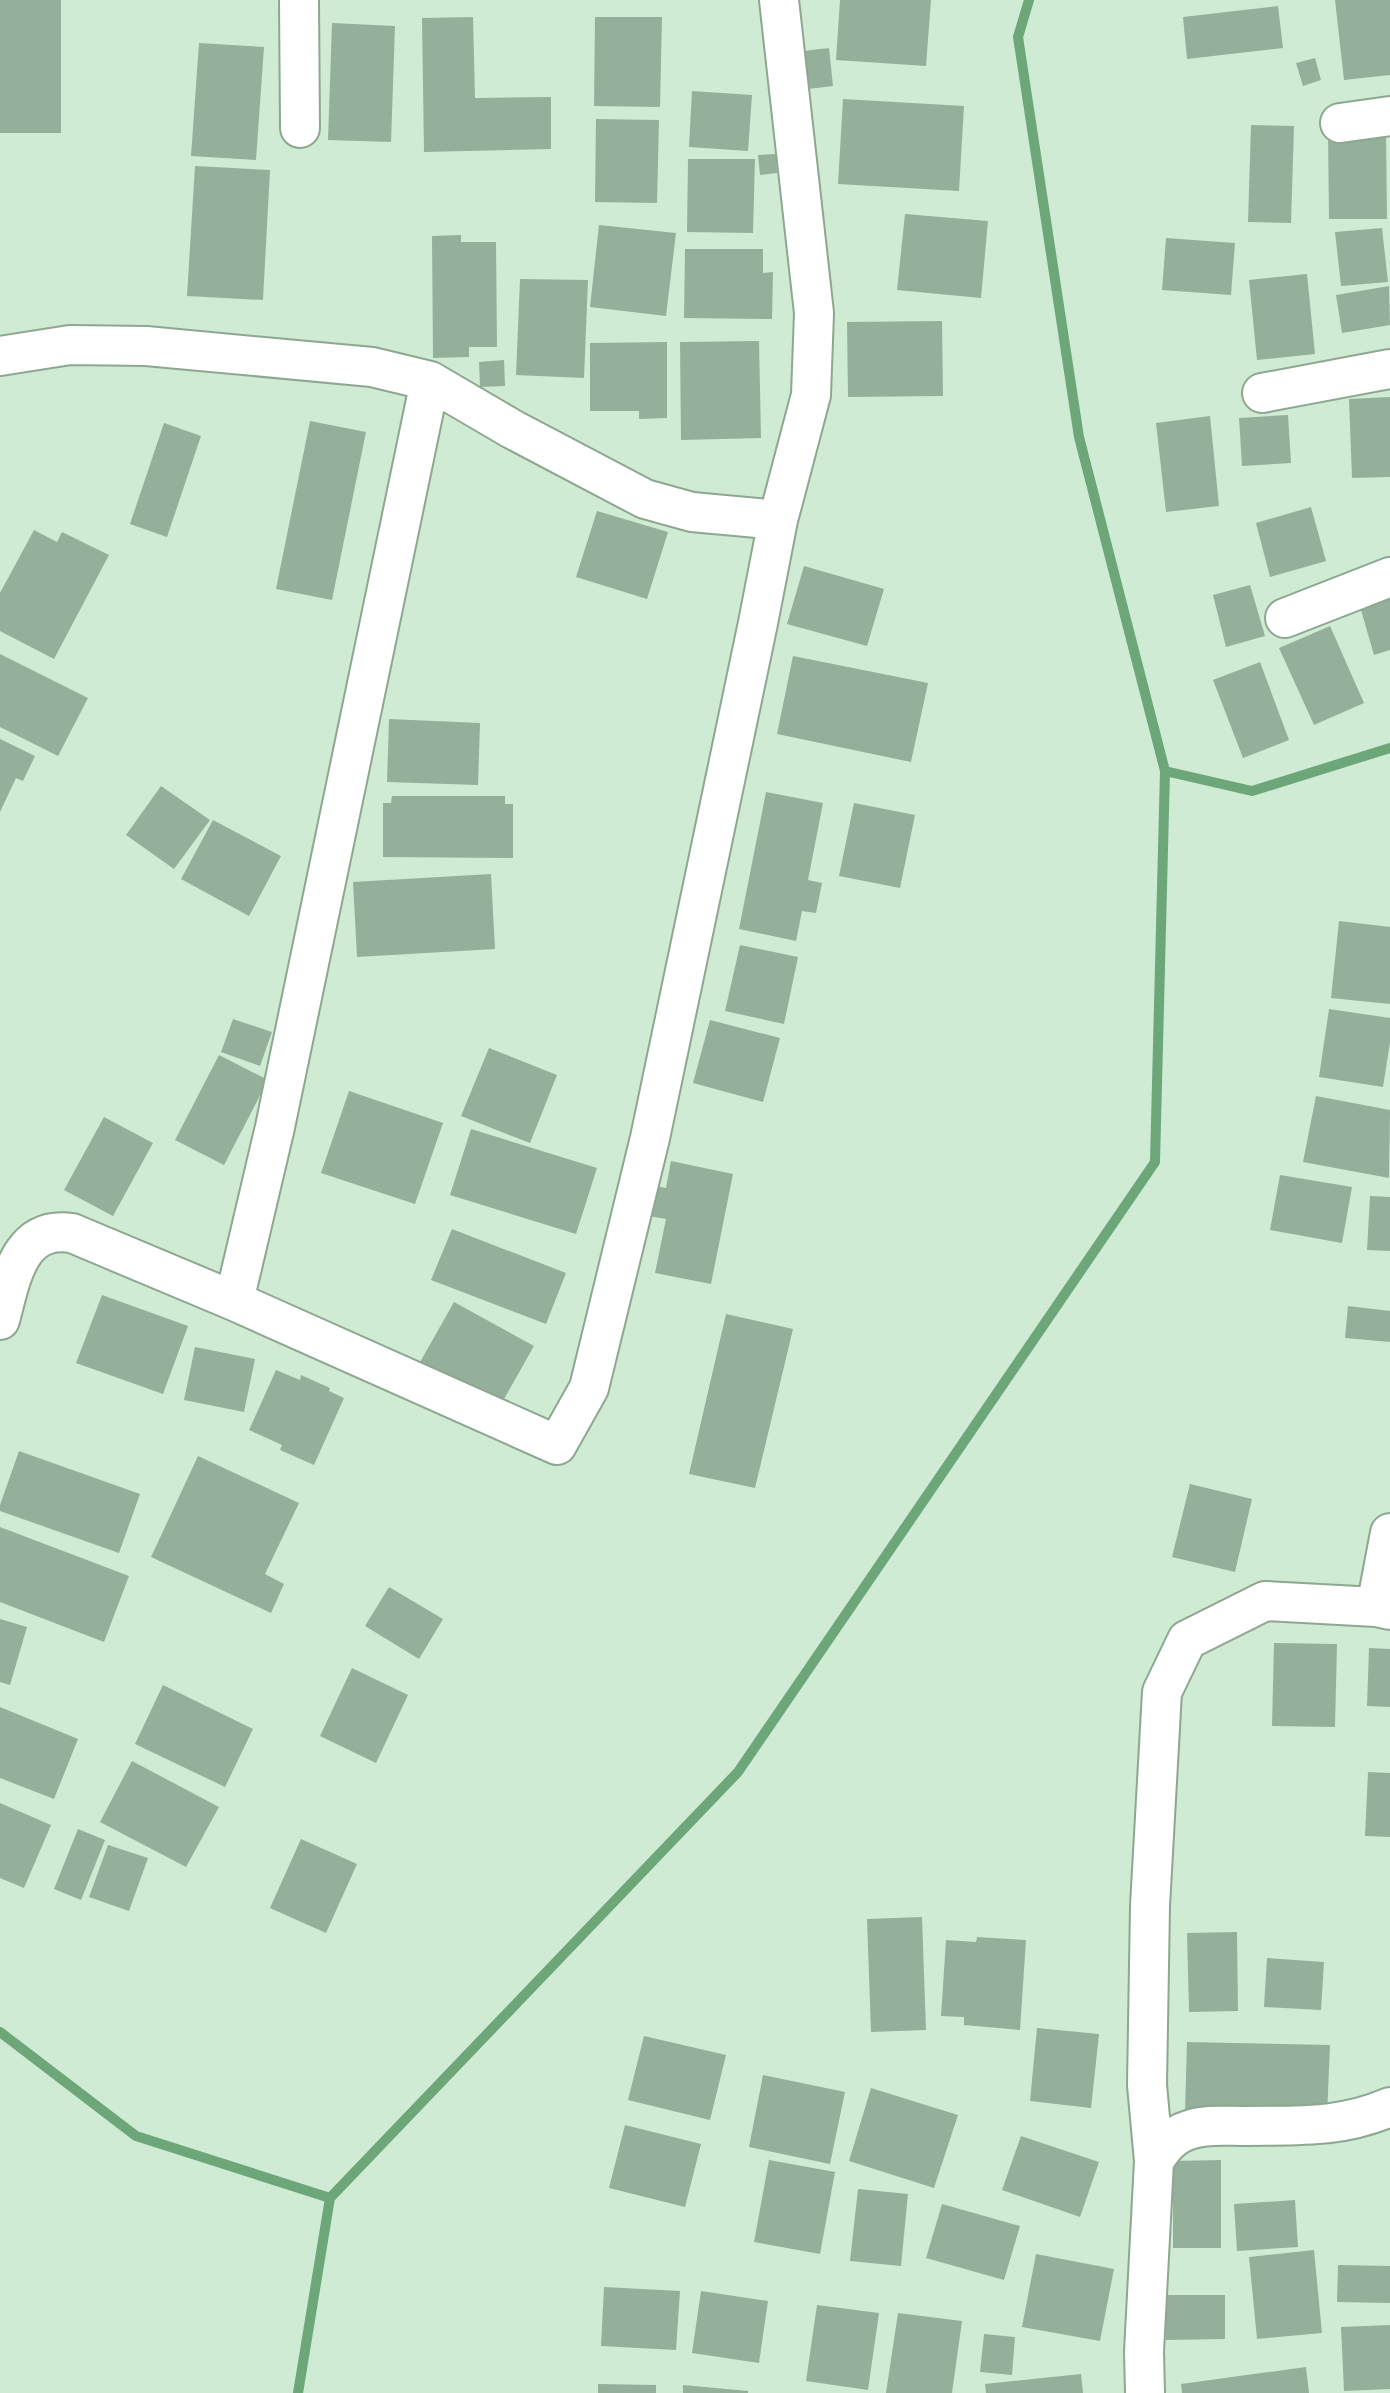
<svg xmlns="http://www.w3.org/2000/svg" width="1390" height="2393" font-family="Inter,sans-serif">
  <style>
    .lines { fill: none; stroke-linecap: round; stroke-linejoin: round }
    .stream { stroke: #6ca679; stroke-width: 10 }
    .building { fill: #95b09a }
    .street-casing { stroke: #8da791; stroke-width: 42 }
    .street { stroke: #fff; stroke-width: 38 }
  </style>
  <rect width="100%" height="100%" fill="#cfebd3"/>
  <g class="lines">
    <path class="stream" d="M 1165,771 L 1252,791 L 1390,748
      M 0,2032 L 136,2136 L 330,2198
      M 298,2393 L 330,2198 L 738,1772 L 1155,1162 L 1165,771 L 1079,437 L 1018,37 L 1029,0"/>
  </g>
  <path class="building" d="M 0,0 L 61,0 L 61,133 L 0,133 Z
    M 840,0 L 931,0 L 926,66 L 836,60 Z
    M 1335,0 L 1390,0 L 1390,75 L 1344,80 Z
    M 1278,6 L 1283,48 L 1187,59 L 1183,17 Z
    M 473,17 L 475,98 L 551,97 L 551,149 L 424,152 L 422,18 Z
    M 595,17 L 662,17 L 660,107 L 594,106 Z
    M 332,23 L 395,26 L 391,142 L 328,140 Z
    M 199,43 L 264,47 L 256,160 L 191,156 Z
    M 829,48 L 833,86 L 808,89 L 803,51 Z
    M 1315,58 L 1321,80 L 1303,86 L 1296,63 Z
    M 692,91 L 752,95 L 748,151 L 689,147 Z
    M 843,99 L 964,106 L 959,191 L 838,184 Z
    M 596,119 L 659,120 L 657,203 L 595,202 Z
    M 1251,125 L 1294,126 L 1291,223 L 1248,222 Z
    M 1386,132 L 1387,219 L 1329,219 L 1328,133 Z
    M 776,154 L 777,173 L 760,175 L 758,155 Z
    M 688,159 L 755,159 L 753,233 L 687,232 Z
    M 195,166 L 270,170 L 263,300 L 187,296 Z
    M 905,214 L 988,221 L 981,298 L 897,290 Z
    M 599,225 L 676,233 L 666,316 L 590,307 Z
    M 1382,228 L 1388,282 L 1341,286 L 1335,232 Z
    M 461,235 L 461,242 L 496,242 L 497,347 L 469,347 L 469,357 L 433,358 L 432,236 Z
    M 1166,238 L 1235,243 L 1231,295 L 1162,290 Z
    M 685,249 L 763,249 L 763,273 L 773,272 L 772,319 L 684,318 Z
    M 1307,274 L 1315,354 L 1257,360 L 1249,280 Z
    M 520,279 L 588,280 L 584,378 L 516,375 Z
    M 1389,286 L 1390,325 L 1342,333 L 1336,295 Z
    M 942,321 L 943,396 L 848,397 L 847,322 Z
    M 759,341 L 761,438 L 681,440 L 680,342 Z
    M 667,342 L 667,418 L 639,419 L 639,411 L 590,411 L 590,343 Z
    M 504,360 L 505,386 L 480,387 L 479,362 Z
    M 1390,397 L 1390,477 L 1352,478 L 1349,399 Z
    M 1288,415 L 1291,463 L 1242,466 L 1239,418 Z
    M 1210,416 L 1219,506 L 1166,512 L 1156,423 Z
    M 310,421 L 366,432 L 332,600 L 276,589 Z
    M 164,423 L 201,436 L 167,537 L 130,524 Z
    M 1311,507 L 1326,561 L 1270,577 L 1256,523 Z
    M 597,511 L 668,532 L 647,599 L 576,577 Z
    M 34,530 L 57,542 L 62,532 L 109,555 L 54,659 L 0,631 L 0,593 Z
    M 804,566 L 884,589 L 867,646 L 787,624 Z
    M 1250,585 L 1265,636 L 1226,647 L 1213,595 Z
    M 1390,586 L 1390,650 L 1374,655 L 1357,596 Z
    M 1330,626 L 1364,703 L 1314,725 L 1279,648 Z
    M 0,654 L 88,698 L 58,756 L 0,727 Z
    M 793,656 L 928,683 L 911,762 L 777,734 Z
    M 1260,662 L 1289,740 L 1243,758 L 1213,680 Z
    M 389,719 L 480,723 L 478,785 L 387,782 Z
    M 0,739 L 35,756 L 23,781 L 16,778 L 0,812 Z
    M 161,786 L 210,820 L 174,869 L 126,835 Z
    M 766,792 L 823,803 L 808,880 L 822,883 L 816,913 L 802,911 L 796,941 L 739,929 Z
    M 392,796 L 505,796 L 505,804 L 513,804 L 513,858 L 383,857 L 383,803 L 391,803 Z
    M 854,803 L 915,815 L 900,888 L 839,876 Z
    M 213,820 L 281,856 L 249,916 L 181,879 Z
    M 491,874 L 495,949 L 357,957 L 353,882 Z
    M 1339,921 L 1390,927 L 1390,1004 L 1331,998 Z
    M 740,945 L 798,957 L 784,1024 L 725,1011 Z
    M 1329,1009 L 1390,1018 L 1390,1042 L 1383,1087 L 1319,1077 Z
    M 233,1019 L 272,1032 L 260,1066 L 221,1052 Z
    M 710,1020 L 780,1038 L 763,1102 L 693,1083 Z
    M 489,1048 L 557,1075 L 530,1143 L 461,1116 Z
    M 219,1055 L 268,1080 L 224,1165 L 175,1140 Z
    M 349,1091 L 443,1123 L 415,1204 L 321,1173 Z
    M 1316,1096 L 1390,1110 L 1389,1178 L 1303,1162 Z
    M 104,1117 L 153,1143 L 113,1216 L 64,1190 Z
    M 471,1129 L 597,1168 L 576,1234 L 450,1195 Z
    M 671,1161 L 733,1174 L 711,1284 L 655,1273 L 666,1219 L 643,1215 L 650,1185 L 666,1188 Z
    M 1280,1175 L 1352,1187 L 1342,1243 L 1270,1230 Z
    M 1370,1196 L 1390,1197 L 1390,1251 L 1367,1250 Z
    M 452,1229 L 566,1273 L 546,1324 L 431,1280 Z
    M 102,1295 L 188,1326 L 163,1394 L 76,1363 Z
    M 454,1302 L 534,1346 L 499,1408 L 419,1364 Z
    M 1348,1306 L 1390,1311 L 1390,1342 L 1345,1338 Z
    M 726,1314 L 793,1329 L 755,1488 L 689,1474 Z
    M 195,1347 L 255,1359 L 244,1412 L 184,1400 Z
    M 276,1370 L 300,1380 L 301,1375 L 330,1388 L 329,1391 L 344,1398 L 314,1465 L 280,1450 L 282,1445 L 249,1430 Z
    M 19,1451 L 140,1494 L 119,1553 L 0,1511 L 0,1505 Z
    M 198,1456 L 299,1503 L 265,1574 L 284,1584 L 271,1613 L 151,1557 Z
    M 1190,1484 L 1252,1499 L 1235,1572 L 1172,1557 Z
    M 0,1527 L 129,1576 L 104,1642 L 0,1602 Z
    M 389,1587 L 443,1619 L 419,1659 L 365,1626 Z
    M 0,1619 L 27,1627 L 10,1685 L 0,1682 Z
    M 1274,1643 L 1337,1644 L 1335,1727 L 1272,1726 Z
    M 1369,1648 L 1390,1649 L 1390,1707 L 1367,1706 Z
    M 352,1668 L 408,1695 L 376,1763 L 320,1736 Z
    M 163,1685 L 253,1729 L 225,1787 L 135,1744 Z
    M 0,1707 L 78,1739 L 54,1799 L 0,1778 Z
    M 132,1761 L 219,1807 L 186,1867 L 100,1822 Z
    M 1368,1772 L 1390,1773 L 1390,1837 L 1365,1836 Z
    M 0,1803 L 51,1825 L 24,1888 L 0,1878 Z
    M 78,1829 L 105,1840 L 81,1900 L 54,1889 Z
    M 301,1839 L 357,1864 L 326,1933 L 270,1908 Z
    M 108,1845 L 148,1858 L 129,1911 L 89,1897 Z
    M 922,1917 L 926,2030 L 871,2032 L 867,1919 Z
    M 1237,1932 L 1238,2011 L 1189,2012 L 1187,1933 Z
    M 977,1937 L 1026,1940 L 1020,2030 L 964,2025 L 964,2017 L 941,2016 L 946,1940 L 976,1942 Z
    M 1267,1958 L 1324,1962 L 1321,2010 L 1264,2007 Z
    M 1037,2028 L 1099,2034 L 1091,2108 L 1030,2101 Z
    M 644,2036 L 726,2055 L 710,2120 L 628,2100 Z
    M 1187,2042 L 1330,2045 L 1327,2116 L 1185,2112 Z
    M 763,2075 L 845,2092 L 830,2164 L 749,2147 Z
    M 871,2088 L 958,2115 L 934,2188 L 849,2161 Z
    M 625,2125 L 701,2144 L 685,2207 L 609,2188 Z
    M 1021,2136 L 1099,2162 L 1080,2217 L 1002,2190 Z
    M 769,2160 L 835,2172 L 820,2254 L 754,2242 Z
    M 1221,2160 L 1221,2248 L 1173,2248 L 1173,2161 Z
    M 858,2189 L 908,2194 L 901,2266 L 850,2261 Z
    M 1295,2200 L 1298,2247 L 1237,2251 L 1234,2204 Z
    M 942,2204 L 1020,2226 L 1004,2280 L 926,2258 Z
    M 1314,2250 L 1322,2333 L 1257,2339 L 1249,2257 Z
    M 1036,2254 L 1114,2269 L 1100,2341 L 1022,2327 Z
    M 1338,2265 L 1390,2266 L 1390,2303 L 1337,2302 Z
    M 604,2287 L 680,2291 L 676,2350 L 601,2346 Z
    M 701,2291 L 768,2301 L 759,2363 L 692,2353 Z
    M 1166,2295 L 1225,2295 L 1225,2339 L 1166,2340 Z
    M 817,2305 L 879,2313 L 868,2390 L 806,2381 Z
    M 898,2313 L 962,2321 L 952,2393 L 886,2393 Z
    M 1390,2325 L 1390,2389 L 1344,2391 L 1341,2327 Z
    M 984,2334 L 1015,2337 L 1012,2375 L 980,2372 Z
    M 1306,2367 L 1309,2393 L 1182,2393 L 1181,2384 Z
    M 1081,2374 L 1083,2393 L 986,2393 L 985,2384 Z
    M 598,2384 L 656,2385 L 656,2393 L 598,2393 Z
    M 683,2385 L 748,2391 L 748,2393 L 683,2393 Z"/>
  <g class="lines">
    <defs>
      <path id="street" d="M 299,0 L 300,128
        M 1340,123 L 1390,116
        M 0,356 L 70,345 L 146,346 L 372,367 L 430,381 L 512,429 L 645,499 L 692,512 L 778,520
        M 1262,393 L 1390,369
        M 1285,618 L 1390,577
        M 234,1301 L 275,1127 L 430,381
        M 0,1320 C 11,1280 18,1225 72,1233 L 234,1301 L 557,1445 L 589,1388 L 650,1138 L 758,623 L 778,520 L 811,395 L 814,313 L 779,0
        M 1376,1607 L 1390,1533
        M 1154,2161 L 1147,2085 L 1150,1906 L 1162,1692 L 1187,1640 L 1265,1601 L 1376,1607 L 1390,1610
        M 1145,2393 L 1144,2352 L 1154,2161 C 1163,2147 1172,2135 1189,2130 C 1205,2124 1225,2126 1242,2126 C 1296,2125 1339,2129 1390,2107"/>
    </defs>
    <use href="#street" class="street-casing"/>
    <use href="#street" class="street"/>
  </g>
</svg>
